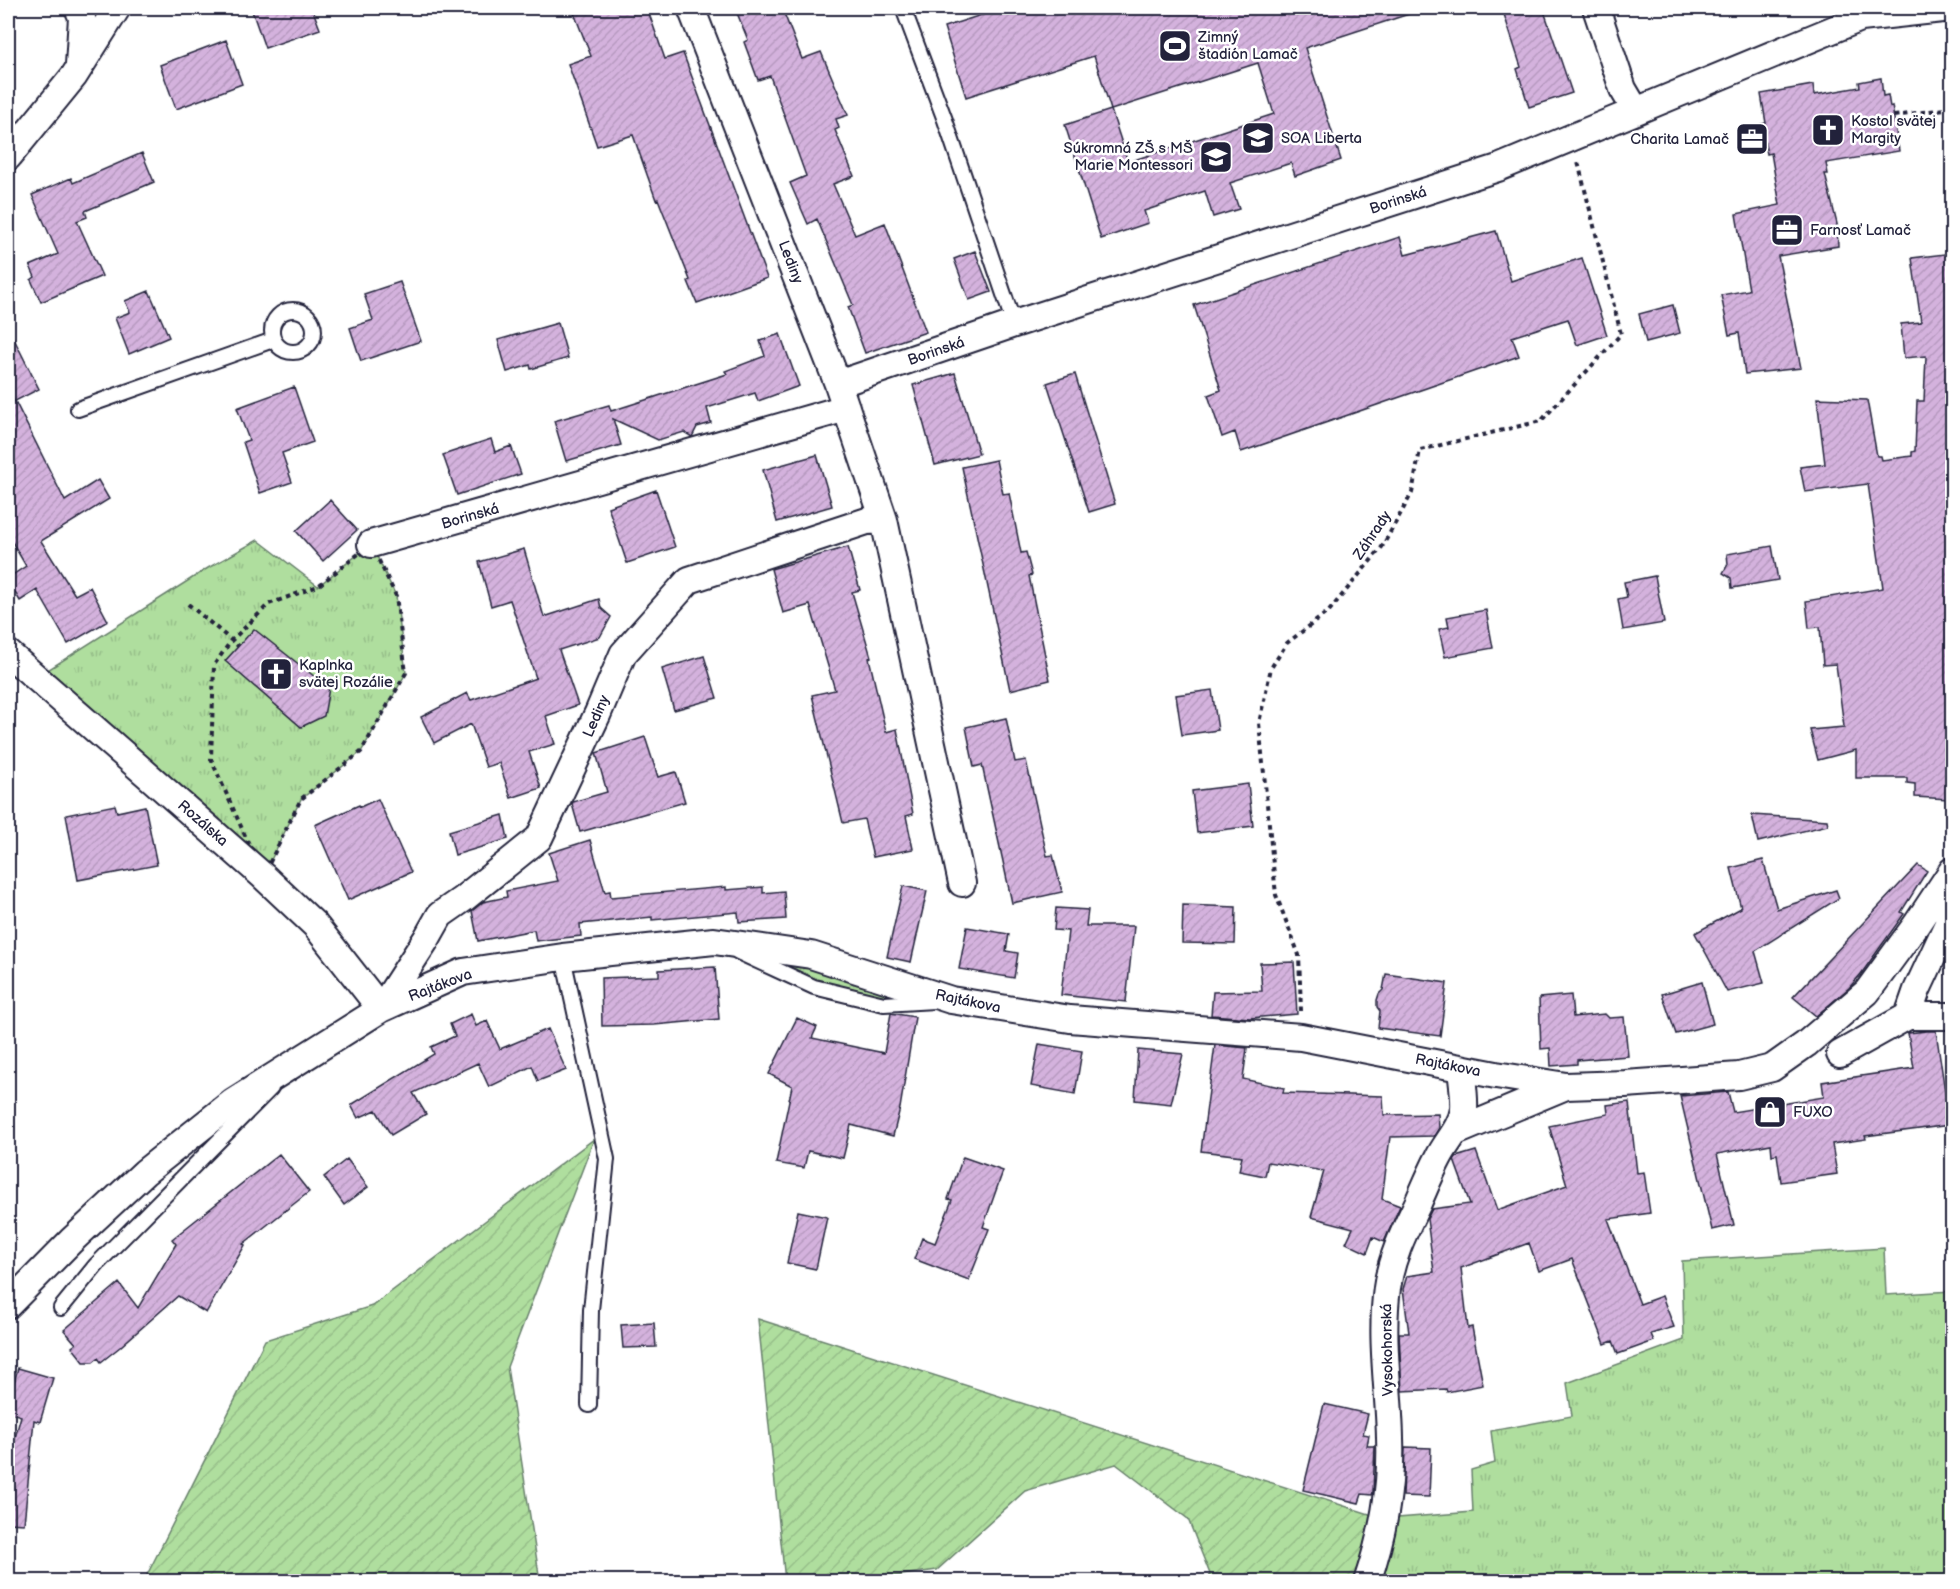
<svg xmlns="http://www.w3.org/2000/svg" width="1960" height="1589" font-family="'Balsamiq Sans',sans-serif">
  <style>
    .grass { fill: url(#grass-tufts); stroke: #68806c; stroke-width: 1.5 }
    .garden { fill: url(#garden-furrows); stroke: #68806c; stroke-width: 1.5 }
    .building { fill: url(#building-hatch); stroke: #22223b; stroke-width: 1.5; fill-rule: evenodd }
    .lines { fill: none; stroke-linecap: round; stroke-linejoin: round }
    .service-casing { stroke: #22223b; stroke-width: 18 }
    .minor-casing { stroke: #22223b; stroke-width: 30 }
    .path { stroke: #22223b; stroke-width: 4; stroke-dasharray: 4.5 4.5; stroke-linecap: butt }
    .service { stroke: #fff; stroke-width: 14 }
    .minor { stroke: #fff; stroke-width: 26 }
    .labels { text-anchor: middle; stroke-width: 5; stroke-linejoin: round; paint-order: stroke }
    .poi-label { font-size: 15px; fill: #22223b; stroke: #fff; text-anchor: start }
    .street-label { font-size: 15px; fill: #22223b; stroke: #fff }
  </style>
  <defs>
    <pattern id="grass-tufts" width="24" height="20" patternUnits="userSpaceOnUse" patternTransform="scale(1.5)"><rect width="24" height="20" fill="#afde9e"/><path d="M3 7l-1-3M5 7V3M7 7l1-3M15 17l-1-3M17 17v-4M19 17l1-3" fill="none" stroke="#96be89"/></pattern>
    <pattern id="garden-furrows" width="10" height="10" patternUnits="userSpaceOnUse" patternTransform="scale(1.5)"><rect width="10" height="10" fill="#afde9e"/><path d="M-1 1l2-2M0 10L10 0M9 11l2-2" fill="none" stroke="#96be89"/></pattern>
    <pattern id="building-hatch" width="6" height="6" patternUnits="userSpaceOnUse" patternTransform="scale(1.5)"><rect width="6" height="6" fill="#d4b2dd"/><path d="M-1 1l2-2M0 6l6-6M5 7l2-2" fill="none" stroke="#b699bf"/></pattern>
  </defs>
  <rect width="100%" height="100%" fill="#fff"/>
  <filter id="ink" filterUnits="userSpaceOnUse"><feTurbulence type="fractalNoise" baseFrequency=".0167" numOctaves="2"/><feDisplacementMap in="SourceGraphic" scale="12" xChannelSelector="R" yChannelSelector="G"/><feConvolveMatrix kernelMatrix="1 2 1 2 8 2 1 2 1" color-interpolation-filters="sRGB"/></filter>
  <g filter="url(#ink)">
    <path class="grass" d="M 258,540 L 318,586 L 371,544 L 396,596 L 406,673 L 361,752 L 301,799 L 263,876 L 35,678 L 208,568 Z
      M 714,941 L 951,1000 L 884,1004 L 814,987 Z
      M 1884,1248 L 1886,1295 L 1952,1291 L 1952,1581 L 1367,1582 L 1385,1519 L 1473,1512 L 1471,1470 L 1495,1463 L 1491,1431 L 1572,1416 L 1567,1383 L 1684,1340 L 1682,1261 Z"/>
    <path class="garden" d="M 594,1139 L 507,1367 L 540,1581 L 144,1581 L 265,1340 L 372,1306 Z
      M 758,1319 L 1385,1519 L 1367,1581 L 1209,1581 L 1210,1574 L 1188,1519 L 1116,1464 L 1025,1491 L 937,1570 L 859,1581 L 785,1581 Z"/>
    <path class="building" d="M 251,8 L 312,8 L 320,29 L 265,48 Z
      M 572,8 L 647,8 L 665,59 L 683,53 L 767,278 L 697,303 L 688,281 L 690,280 L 658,199 L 656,200 L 633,135 L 597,146 L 568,64 L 591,56 Z
      M 735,8 L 782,8 L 802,59 L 821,52 L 848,115 L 836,119 L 839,128 L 835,130 L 854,176 L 833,184 L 855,235 L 885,223 L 926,332 L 865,353 L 848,307 L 853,305 L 817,219 L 808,224 L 790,183 L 806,176 L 770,76 L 758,80 L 744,42 L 748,40 Z
      M 1003,8 L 1414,8 L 1415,12 L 1305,48 L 1341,160 L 1295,176 L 1291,163 L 1230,183 L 1239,209 L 1213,217 L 1205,191 L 1144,211 L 1148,223 L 1101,239 L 1065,125 L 1111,110 L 1094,56 L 966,97 L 944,27 ZM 1258,63 L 1274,114 L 1128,162 L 1111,110 Z
      M 1502,8 L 1543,8 L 1572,93 L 1529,107 L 1517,69 L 1521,67 Z
      M 226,40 L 242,84 L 176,109 L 160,65 Z
      M 1881,78 L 1883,96 L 1888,95 L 1890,107 L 1892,106 L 1899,151 L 1826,163 L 1828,174 L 1825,174 L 1837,224 L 1838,246 L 1778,256 L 1801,368 L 1745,374 L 1739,333 L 1729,335 L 1721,295 L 1749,290 L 1736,214 L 1780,205 L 1771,153 L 1767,154 L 1761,124 L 1766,123 L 1761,94 L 1813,85 L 1814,95 L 1860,87 L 1859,82 Z
      M 142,153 L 154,182 L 85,211 L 87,217 L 77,221 L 102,276 L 41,302 L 31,280 L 35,277 L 30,266 L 58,254 L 32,195 L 71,178 L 73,183 Z
      M 1496,231 L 1511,281 L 1582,258 L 1607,335 L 1577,345 L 1568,319 L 1512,337 L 1519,356 L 1241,452 L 1235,432 L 1222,437 L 1208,395 L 1221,390 L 1194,305 L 1400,237 L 1405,255 Z
      M 975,251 L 991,292 L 969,300 L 954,259 Z
      M 1953,253 L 1953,778 L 1949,799 L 1915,797 L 1915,784 L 1907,783 L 1907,778 L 1856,778 L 1856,750 L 1818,760 L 1810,730 L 1844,727 L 1836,664 L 1823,665 L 1820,627 L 1809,628 L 1806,601 L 1883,588 L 1868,484 L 1805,492 L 1800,467 L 1825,464 L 1817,398 L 1867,400 L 1877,456 L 1881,456 L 1882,460 L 1912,456 L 1912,452 L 1915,451 L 1917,401 L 1924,401 L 1926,356 L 1904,358 L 1901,324 L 1921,322 L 1912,258 Z
      M 400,282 L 421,341 L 361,361 L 350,328 L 373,320 L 364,294 Z
      M 149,291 L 169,337 L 129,354 L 115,318 L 130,312 L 125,301 Z
      M 1673,305 L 1680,333 L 1646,342 L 1639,314 Z
      M 558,323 L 568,358 L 531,369 L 530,365 L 507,372 L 498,340 Z
      M 8,327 L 39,389 L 15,401 L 65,501 L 98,480 L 109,499 L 41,541 L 75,595 L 90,587 L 108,621 L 68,644 L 37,590 L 20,601 L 8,581 L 8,578 L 26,566 L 8,535 Z
      M 780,334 L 799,386 L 758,401 L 755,393 L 707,408 L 711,423 L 697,427 L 692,437 L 684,432 L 658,440 L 613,419 L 621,445 L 566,461 L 554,421 L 609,405 L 611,411 L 727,374 L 725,371 L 765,356 L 760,341 Z
      M 955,373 L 979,454 L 935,465 L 913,385 Z
      M 1075,374 L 1115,504 L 1089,512 L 1047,383 Z
      M 294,387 L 313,442 L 282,453 L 292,482 L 260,493 L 243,442 L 249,440 L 237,408 Z
      M 491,439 L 495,452 L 511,446 L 521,474 L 457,495 L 443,455 Z
      M 817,455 L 832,506 L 777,522 L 763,470 Z
      M 996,460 L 1003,494 L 1009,493 L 1021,553 L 1026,552 L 1032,575 L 1029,576 L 1050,680 L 1010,690 L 962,467 Z
      M 656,490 L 675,547 L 627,563 L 608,507 Z
      M 330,500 L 357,530 L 323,561 L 296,531 Z
      M 1772,546 L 1778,580 L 1732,588 L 1731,578 L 1723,573 L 1728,564 L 1727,554 Z
      M 848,547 L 860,590 L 852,592 L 871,657 L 869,658 L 886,732 L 897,729 L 913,814 L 906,816 L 913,849 L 873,857 L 864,819 L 843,823 L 812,695 L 835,690 L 810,605 L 783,613 L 771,569 Z
      M 524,549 L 544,617 L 599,599 L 601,608 L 611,617 L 600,637 L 559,650 L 578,705 L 546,716 L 555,744 L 529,752 L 541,788 L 511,798 L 499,763 L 486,767 L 471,724 L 434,743 L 421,717 L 467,693 L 471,700 L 536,678 L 510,600 L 491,606 L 479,562 Z
      M 1655,576 L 1664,623 L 1623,630 L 1618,599 L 1627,597 L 1624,582 Z
      M 1486,610 L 1493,648 L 1445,657 L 1439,629 L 1449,627 L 1447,617 Z
      M 254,629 L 329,688 L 324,716 L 301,727 L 225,661 Z
      M 704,656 L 717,698 L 674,710 L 662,669 Z
      M 1212,690 L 1218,730 L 1182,735 L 1176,695 Z
      M 1006,718 L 1015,762 L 1026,760 L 1047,856 L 1053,855 L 1062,892 L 1012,903 L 982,765 L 974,767 L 966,727 Z
      M 645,737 L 658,777 L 676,772 L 685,802 L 580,832 L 572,804 L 573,802 L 607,792 L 596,753 Z
      M 1248,784 L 1253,826 L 1197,833 L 1192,791 Z
      M 378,799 L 411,872 L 348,900 L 315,825 L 359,805 L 360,807 Z
      M 115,805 L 117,812 L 145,806 L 157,865 L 78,880 L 66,815 Z
      M 503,815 L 508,839 L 455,855 L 449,831 Z
      M 1752,815 L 1827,820 L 1828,825 L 1758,842 Z
      M 590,840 L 605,892 L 610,891 L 611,897 L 726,887 L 726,890 L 763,887 L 763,893 L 784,891 L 786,919 L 739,922 L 738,912 L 652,920 L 652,917 L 580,924 L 581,936 L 536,941 L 534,930 L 478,941 L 472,911 L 483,902 L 507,897 L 506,891 L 558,881 L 549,853 Z
      M 1763,860 L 1777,909 L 1836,890 L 1839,898 L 1755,951 L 1764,983 L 1727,992 L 1695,933 L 1741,908 L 1731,868 Z
      M 1918,865 L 1927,871 L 1901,912 L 1904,914 L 1861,974 L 1849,988 L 1816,1016 L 1793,997 Z
      M 903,886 L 927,891 L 911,962 L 887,957 Z
      M 1183,905 L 1236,907 L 1235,944 L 1182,943 Z
      M 1056,908 L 1088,910 L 1086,926 L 1134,926 L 1126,1002 L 1061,995 L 1068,931 L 1054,930 Z
      M 967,927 L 1009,934 L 1006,951 L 1018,953 L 1014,978 L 959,969 Z
      M 1294,962 L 1297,1014 L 1250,1018 L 1211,1015 L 1213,992 L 1262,991 L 1260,963 Z
      M 715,967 L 719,1019 L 654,1025 L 602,1026 L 601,978 L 659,976 L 659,970 Z
      M 1386,974 L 1447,983 L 1440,1036 L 1378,1028 L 1380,1011 L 1377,1007 L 1377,1000 L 1379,994 L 1383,990 Z
      M 1702,982 L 1713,1024 L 1676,1034 L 1662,994 Z
      M 1571,995 L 1573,1017 L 1605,1014 L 1609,1018 L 1624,1017 L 1628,1056 L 1577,1060 L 1577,1064 L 1551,1066 L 1550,1048 L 1541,1049 L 1539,998 Z
      M 891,1013 L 915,1017 L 900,1108 L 893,1136 L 851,1125 L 843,1158 L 808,1151 L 804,1168 L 776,1163 L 792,1086 L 769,1074 L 797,1018 L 817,1027 L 812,1038 L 884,1053 Z
      M 471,1014 L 476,1026 L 487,1021 L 500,1049 L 548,1029 L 566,1070 L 538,1081 L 532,1066 L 489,1087 L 478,1063 L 413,1093 L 426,1114 L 391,1135 L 376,1110 L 358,1118 L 351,1105 L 434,1054 L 431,1047 L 455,1036 L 450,1024 Z
      M 1927,1031 L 1936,1031 L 1950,1125 L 1865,1136 L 1866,1139 L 1832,1144 L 1837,1174 L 1781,1182 L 1777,1154 L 1772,1155 L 1771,1144 L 1717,1154 L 1734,1225 L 1712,1230 L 1680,1096 L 1728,1092 L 1733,1112 L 1824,1097 L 1822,1082 L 1914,1068 L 1908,1033 Z
      M 1039,1044 L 1082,1051 L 1075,1094 L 1031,1086 Z
      M 1215,1045 L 1247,1048 L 1243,1079 L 1284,1088 L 1283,1093 L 1383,1096 L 1384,1115 L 1438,1114 L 1439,1128 L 1434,1136 L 1390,1137 L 1382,1199 L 1400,1206 L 1384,1242 L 1373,1237 L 1367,1253 L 1346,1243 L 1353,1228 L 1311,1217 L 1324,1171 L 1268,1162 L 1265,1176 L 1239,1171 L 1242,1156 L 1201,1151 Z
      M 1138,1050 L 1183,1054 L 1171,1104 L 1135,1100 Z
      M 1629,1102 L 1637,1173 L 1644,1172 L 1650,1213 L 1608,1219 L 1640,1304 L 1662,1296 L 1674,1327 L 1651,1334 L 1654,1341 L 1618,1354 L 1613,1341 L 1605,1344 L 1572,1259 L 1539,1271 L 1529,1243 L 1461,1268 L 1468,1328 L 1472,1327 L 1483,1385 L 1447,1392 L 1446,1389 L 1402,1391 L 1399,1333 L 1409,1333 L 1403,1289 L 1407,1276 L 1434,1272 L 1427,1219 L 1432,1209 L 1470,1204 L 1454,1160 L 1456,1157 L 1476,1151 L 1497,1210 L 1567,1185 L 1549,1126 L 1608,1114 L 1607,1105 Z
      M 279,1154 L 309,1192 L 243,1244 L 245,1245 L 206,1313 L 178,1296 L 120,1347 L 101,1362 L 98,1358 L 93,1362 L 84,1362 L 72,1347 L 76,1344 L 64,1330 L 119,1283 L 138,1308 L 176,1244 L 172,1239 Z
      M 963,1157 L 1003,1171 L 983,1227 L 989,1229 L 969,1280 L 914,1259 L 922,1238 L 935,1243 L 952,1200 L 948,1199 Z
      M 347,1159 L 368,1187 L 344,1205 L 324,1177 Z
      M 798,1211 L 827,1217 L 816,1269 L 787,1263 Z
      M 654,1323 L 656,1347 L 623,1348 L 621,1325 Z
      M 18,1368 L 53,1378 L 40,1422 L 34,1420 L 24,1524 L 8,1523 L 8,1463 L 21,1416 L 8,1412 L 8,1403 Z
      M 1324,1404 L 1368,1414 L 1363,1434 L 1369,1435 L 1367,1446 L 1375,1446 L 1373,1492 L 1372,1495 L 1362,1494 L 1359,1503 L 1303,1490 Z
      M 1405,1447 L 1431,1448 L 1429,1497 L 1403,1496 Z"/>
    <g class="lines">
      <defs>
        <path id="service" d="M 903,8 L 945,120 L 1014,324
          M272 331a21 21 0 1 1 42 0a21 21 0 1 1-42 0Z
          M 78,409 L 273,340
          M 738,952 L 814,987 L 884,1004 L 934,1001
          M 563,957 L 607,1159 L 591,1310 L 589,1405
          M 61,1308 L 96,1265 L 271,1088"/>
        <path id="minor" d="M 78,8 L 82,17 L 79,65
          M 691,8 L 838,384 L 884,520 L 962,883
          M 1596,8 L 1623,89 L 1636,111
          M 8,157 L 74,76 L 117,8
          M 838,384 L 1014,324 L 1498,168 L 1861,18 L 1952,8
          M 371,544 L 832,412 L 846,407
          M 8,653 L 263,876 L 315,925 L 381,1009 L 427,938 L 440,915 L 463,899 L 539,838 L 598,713 L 623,654 L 689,580 L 867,521 L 884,520
          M 1908,1016 L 1952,1016
          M 1840,1054 L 1908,1016 L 1917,990 L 1952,915
          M 1456,1132 L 1566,1086
          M 8,1305 L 71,1241 L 145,1172 L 233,1102 L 381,1009 L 463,972 L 563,957 L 714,941 L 811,955 L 951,1000 L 1070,1019 L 1301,1037 L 1496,1075 L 1566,1086 L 1625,1084 L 1739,1076 L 1772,1068 L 1806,1044 L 1867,992 L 1916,925 L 1952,871
          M 1367,1582 C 1383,1534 1392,1489 1390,1438 C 1389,1389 1380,1338 1387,1288 C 1391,1257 1405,1230 1418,1203 C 1425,1187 1431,1172 1439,1157 C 1447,1141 1461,1128 1464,1109 C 1465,1096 1462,1081 1461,1068"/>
      </defs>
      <use href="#service" class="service-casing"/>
      <use href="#minor" class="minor-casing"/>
      <path class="path" d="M 1894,116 L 1952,108
        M 371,544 L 396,596 L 406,673 L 361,752 L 301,799 L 263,876 L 211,759 L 214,665 L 231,641 L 269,604 L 318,586 Z
        M 188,604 L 238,646
        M 1301,1011 L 1299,955 L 1276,895 L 1259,723 L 1271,668 L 1287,643 L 1329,611 L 1382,547 L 1412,493 L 1420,450 L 1541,421 L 1621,334 L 1578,162"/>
      <use href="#service" class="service"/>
      <use href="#minor" class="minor"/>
    </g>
  </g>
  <defs>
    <symbol id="stadium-square" viewBox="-11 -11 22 22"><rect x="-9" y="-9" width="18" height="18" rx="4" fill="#22223b" stroke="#fff"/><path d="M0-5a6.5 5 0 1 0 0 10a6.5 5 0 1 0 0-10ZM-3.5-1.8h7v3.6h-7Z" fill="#fff"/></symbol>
    <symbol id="church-square" viewBox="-11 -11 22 22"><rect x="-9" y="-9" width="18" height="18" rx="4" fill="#22223b" stroke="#fff"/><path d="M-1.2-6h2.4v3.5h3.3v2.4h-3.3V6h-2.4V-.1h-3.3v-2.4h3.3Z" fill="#fff"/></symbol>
    <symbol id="school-square" viewBox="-11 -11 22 22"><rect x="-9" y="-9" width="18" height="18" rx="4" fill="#22223b" stroke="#fff"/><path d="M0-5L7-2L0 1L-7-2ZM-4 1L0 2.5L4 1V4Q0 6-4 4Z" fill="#fff"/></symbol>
    <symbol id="office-square" viewBox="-11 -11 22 22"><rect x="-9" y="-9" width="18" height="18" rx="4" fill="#22223b" stroke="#fff"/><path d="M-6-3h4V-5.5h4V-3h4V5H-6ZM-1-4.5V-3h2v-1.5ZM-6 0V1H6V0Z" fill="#fff"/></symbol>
    <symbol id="shop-square" viewBox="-11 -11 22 22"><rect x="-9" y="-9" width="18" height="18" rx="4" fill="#22223b" stroke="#fff"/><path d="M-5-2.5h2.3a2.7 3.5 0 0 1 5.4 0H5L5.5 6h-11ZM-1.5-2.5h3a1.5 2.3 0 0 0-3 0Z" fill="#fff"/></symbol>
  </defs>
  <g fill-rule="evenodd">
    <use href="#stadium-square" x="1156" y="27" width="38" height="38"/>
    <use href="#church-square" x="1809" y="111" width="38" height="38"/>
    <use href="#school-square" x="1239" y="119" width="38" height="38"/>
    <use href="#office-square" x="1733" y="120" width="38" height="38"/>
    <use href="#school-square" x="1197" y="138" width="38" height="38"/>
    <use href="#office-square" x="1768" y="211" width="38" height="38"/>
    <use href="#church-square" x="257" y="655" width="38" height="38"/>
    <use href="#shop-square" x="1751" y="1093" width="38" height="38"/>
  </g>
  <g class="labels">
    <g class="poi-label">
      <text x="1198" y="42">Zimný<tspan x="1198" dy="17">štadión Lamač</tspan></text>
      <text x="1851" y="126">Kostol svätej<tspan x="1851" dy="17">Margity</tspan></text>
      <text x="1281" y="143">SOA Liberta</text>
      <text x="1729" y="144" text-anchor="end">Charita Lamač</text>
      <text x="1193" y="153" text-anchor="end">Súkromná ZŠ s MŠ<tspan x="1193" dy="17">Marie Montessori</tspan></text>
      <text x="1810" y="235">Farnosť Lamač</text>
      <text x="299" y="670">Kaplnka<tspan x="299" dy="17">svätej Rozálie</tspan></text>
      <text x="1793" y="1117">FUXO</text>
    </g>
    <g class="street-label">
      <text transform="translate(1398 200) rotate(-18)" y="5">Borinská</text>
      <text transform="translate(791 262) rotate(69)" y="5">Lediny</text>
      <text transform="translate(936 351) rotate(-19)" y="5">Borinská</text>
      <text transform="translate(470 516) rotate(-16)" y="5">Borinská</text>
      <text transform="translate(1372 535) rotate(-56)" y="5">Záhrady</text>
      <text transform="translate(596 716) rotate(-66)" y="5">Lediny</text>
      <text transform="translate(203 823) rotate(41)" y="5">Rozálska</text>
      <text transform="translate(440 985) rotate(-21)" y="5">Rajtákova</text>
      <text transform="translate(968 1001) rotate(12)" y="5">Rajtákova</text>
      <text transform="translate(1448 1065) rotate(11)" y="5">Rajtákova</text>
      <text transform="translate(1387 1350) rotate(-91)" y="5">Vysokohorská</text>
    </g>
  </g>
  <rect width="1960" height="1589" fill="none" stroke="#fff" stroke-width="30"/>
  <rect x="15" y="15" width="1930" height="1559" fill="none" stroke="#22223b" stroke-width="2" filter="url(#ink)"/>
</svg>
